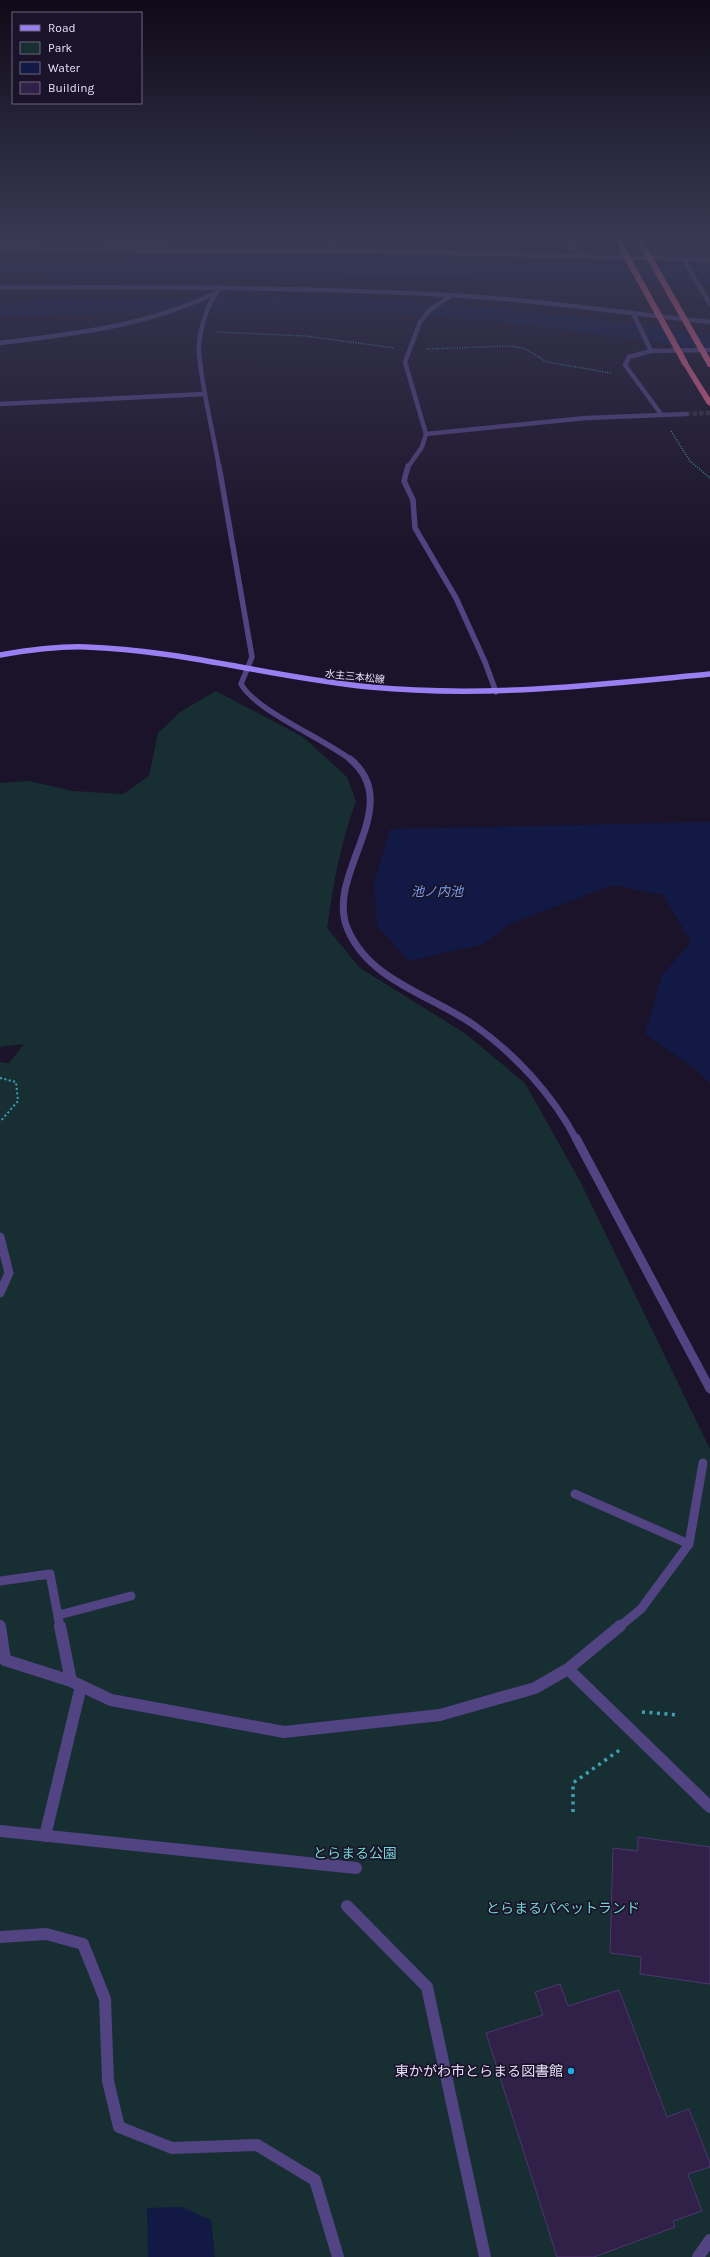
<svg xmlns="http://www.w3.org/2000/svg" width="710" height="2257" font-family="Karla,'Noto Sans JP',sans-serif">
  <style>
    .green { fill: #172e32 }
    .water { fill: #111944 }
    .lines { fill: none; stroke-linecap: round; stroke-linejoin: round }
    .river { fill: #111944; fill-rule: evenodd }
    .building { fill: #312148; stroke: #4d3671 }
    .minor-tunnel { stroke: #3a3149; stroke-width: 4.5; stroke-dasharray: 4.5 2; stroke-linecap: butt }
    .path-far2 { stroke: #3da1b1; stroke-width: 1.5; stroke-dasharray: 1 1.5; stroke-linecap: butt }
    .path-far1 { stroke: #3da1b1; stroke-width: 2; stroke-dasharray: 2 2.5; stroke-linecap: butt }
    .path { stroke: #3da1b1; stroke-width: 3.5; stroke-dasharray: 3 4.5; stroke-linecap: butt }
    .service-far1 { stroke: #524383; stroke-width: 9 }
    .service { stroke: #524383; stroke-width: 12 }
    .minor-far1 { stroke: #524383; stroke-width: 4.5 }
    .minor { stroke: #524383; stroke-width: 5.5 }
    .tertiary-far3 { stroke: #524383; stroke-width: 4.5 }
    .tertiary-far2 { stroke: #524383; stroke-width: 5.5 }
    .tertiary-far1 { stroke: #524383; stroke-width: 7 }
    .tertiary { stroke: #524383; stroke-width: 9 }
    .secondary { stroke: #997ff2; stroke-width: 5.5 }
    .motorway { fill: #f0658c; fill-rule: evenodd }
    .motorway-bridge { stroke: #f0658c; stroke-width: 6 }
    .poi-dot { fill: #1eace8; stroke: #1b1329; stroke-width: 1.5 }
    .labels { text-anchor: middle; stroke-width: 3.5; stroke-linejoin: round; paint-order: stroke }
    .far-street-label { font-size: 10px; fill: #e8defc; stroke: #1b1329 }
    .water-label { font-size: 13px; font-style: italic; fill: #77a0f1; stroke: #1b1329 }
    .near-park-label { font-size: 14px; fill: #70d6d1; stroke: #1b1329 }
    .near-poi-label { font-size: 14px; fill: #e8defc; stroke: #1b1329; text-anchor: end }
  </style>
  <rect width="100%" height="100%" fill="#1b1329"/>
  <path class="green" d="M 216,691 L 303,737 L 347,777 L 356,801 C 341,842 333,884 327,928 L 360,968 L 466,1034 L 525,1083 L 581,1183 L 710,1449 L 710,2257 L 0,2257 L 0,1062 L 9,1063 L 24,1044 L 0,1047 L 0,783 L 29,781 L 73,791 L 123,794 L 149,776 L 158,733 L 180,712 Z"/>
  <path class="water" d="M 225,256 L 427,257 L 710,265 L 710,284 L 592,282 L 444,276 L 182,279 L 39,277 L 35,263 L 139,257 Z
    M 710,822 L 710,1084 L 698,1071 L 645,1034 L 662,975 L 691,942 L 663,895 L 613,885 L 510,924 L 484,944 L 409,961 L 377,926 L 374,883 L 390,829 Z
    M 181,2207 L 211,2220 L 215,2257 L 148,2257 L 147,2208 Z"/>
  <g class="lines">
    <path class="river" d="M 0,259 L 102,261 L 110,263 L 114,268 L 110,273 L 102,275 L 0,273 Z
      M 274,296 C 421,297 564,314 710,334 L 710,350 C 595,333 481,317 365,312 C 243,308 122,314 0,316 L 0,302 Z"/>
  </g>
  <path class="building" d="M 638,1837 L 710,1847 L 710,1984 L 640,1974 L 641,1957 L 610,1953 L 613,1848 L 638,1851 Z
    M 560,1984 L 568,2006 L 619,1990 L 667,2117 L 689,2109 L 710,2163 L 710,2167 L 688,2174 L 702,2211 L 673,2221 L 675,2227 L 594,2257 L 557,2257 L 486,2033 L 543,2015 L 535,1992 Z"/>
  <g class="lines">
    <path class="minor-tunnel" d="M 686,414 L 710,413"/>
    <path class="path-far2" d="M 216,332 L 306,336 L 395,348
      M 427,349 L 508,346 L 524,348 L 547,362 L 611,373
      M 671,431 L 690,461 L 710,478"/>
    <path class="path-far1" d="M 0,1078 L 16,1082 L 18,1101 L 0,1122"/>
    <path class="path" d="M 642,1712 L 679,1715
      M 573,1812 L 573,1783 L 621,1749"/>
    <path class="service-far1" d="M 0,1237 L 9,1273 L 0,1293
      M 575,1494 L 689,1544
      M 0,1581 L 50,1574 L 60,1627
      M 59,1615 L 131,1596
      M 0,1625 L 0,1627
      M 619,1627 L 641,1609 L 689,1544 L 703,1463"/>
    <path class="service" d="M 0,1626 L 5,1660 L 71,1681 L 111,1700 L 284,1732 L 440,1715 L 535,1688 L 568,1669 L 620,1626
      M 60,1626 L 71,1681
      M 568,1669 L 710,1807
      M 0,1831 L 356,1868
      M 45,1836 L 81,1686
      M 347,1906 L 427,1987 L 485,2257
      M 0,1937 L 46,1934 L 83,1944 L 105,1999 L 108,2081 L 119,2127 L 172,2148 L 257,2145 L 315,2180 L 338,2257
      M 698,2257 L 710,2240"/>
    <path class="minor-far1" d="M 327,239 L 337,251
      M 99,250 L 105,244 L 146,245 L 167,243 L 170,239
      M 683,259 L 710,260
      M 633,313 L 651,351
      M 0,343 C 74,334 147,326 215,293
      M 0,404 L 205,394
      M 661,414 L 625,365 L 629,357 L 651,351 L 710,350
      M 426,434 L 586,418 L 686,414
      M 408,467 L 422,447 L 426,434 L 405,362 L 420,322 L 430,310 L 452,295"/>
    <path class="minor" d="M 408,466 L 404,481 L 413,500 L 415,528 L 456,598 L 485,662 L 496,692"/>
    <path class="tertiary-far3" d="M 566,239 L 570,248 L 585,255
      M 0,247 L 143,251 L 372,251 L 683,259 L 710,304
      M 0,287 C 143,287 286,287 429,294 C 523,298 617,312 710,322
      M 219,467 C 213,431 202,389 199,353 C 198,331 207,305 220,287"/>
    <path class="tertiary-far2" d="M 219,466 L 252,657 L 241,684 C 256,711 323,738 351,760"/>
    <path class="tertiary-far1" d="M 350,759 C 407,806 323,875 348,930 C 370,981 431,995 474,1025 C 515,1054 552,1094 576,1139"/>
    <path class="tertiary" d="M 576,1138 L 710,1389"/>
    <path class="secondary" d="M 0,655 C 29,650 57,646 86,647 C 181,650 275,678 370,687 C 487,698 594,685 710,674"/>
    <path class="motorway" d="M 616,239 L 622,239 L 624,249 L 620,249 Z
      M 637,239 L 643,239 L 646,249 L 642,249 Z
      M 683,362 L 688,363 L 710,398 L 710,406 L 707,404 L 682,363 Z"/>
    <path class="motorway-bridge" d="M 622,248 L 685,363
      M 644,248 L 710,364"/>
  </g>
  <linearGradient id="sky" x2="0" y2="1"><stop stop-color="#0f0a17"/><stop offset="0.43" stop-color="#393954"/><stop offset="1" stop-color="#393954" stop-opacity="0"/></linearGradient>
  <rect width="710" height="555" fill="url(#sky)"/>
  <circle class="poi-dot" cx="571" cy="2071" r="4"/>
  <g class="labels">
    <g class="far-street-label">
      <text transform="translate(355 676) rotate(6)" y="4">水主三本松線</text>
    </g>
    <g class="water-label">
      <text x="437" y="896">池ノ内池</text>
    </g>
    <g class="near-park-label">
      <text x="355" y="1858">とらまる公園</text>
      <text x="563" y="1913">とらまるパペットランド</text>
    </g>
    <g class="near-poi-label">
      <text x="563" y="2076">東かがわ市とらまる図書館</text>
    </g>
  </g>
  <rect x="12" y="12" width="130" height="92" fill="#1b1329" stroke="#6d647d"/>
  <rect x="20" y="25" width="20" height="6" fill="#997ff2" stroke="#6d647d"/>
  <text x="48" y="32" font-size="12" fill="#e8defc">Road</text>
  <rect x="20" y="42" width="20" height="12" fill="#172e32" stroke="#6d647d"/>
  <text x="48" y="52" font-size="12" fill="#e8defc">Park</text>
  <rect x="20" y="62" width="20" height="12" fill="#111944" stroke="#6d647d"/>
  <text x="48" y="72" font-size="12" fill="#e8defc">Water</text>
  <rect x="20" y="82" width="20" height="12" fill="#312148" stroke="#6d647d"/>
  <text x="48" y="92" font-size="12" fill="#e8defc">Building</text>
</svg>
